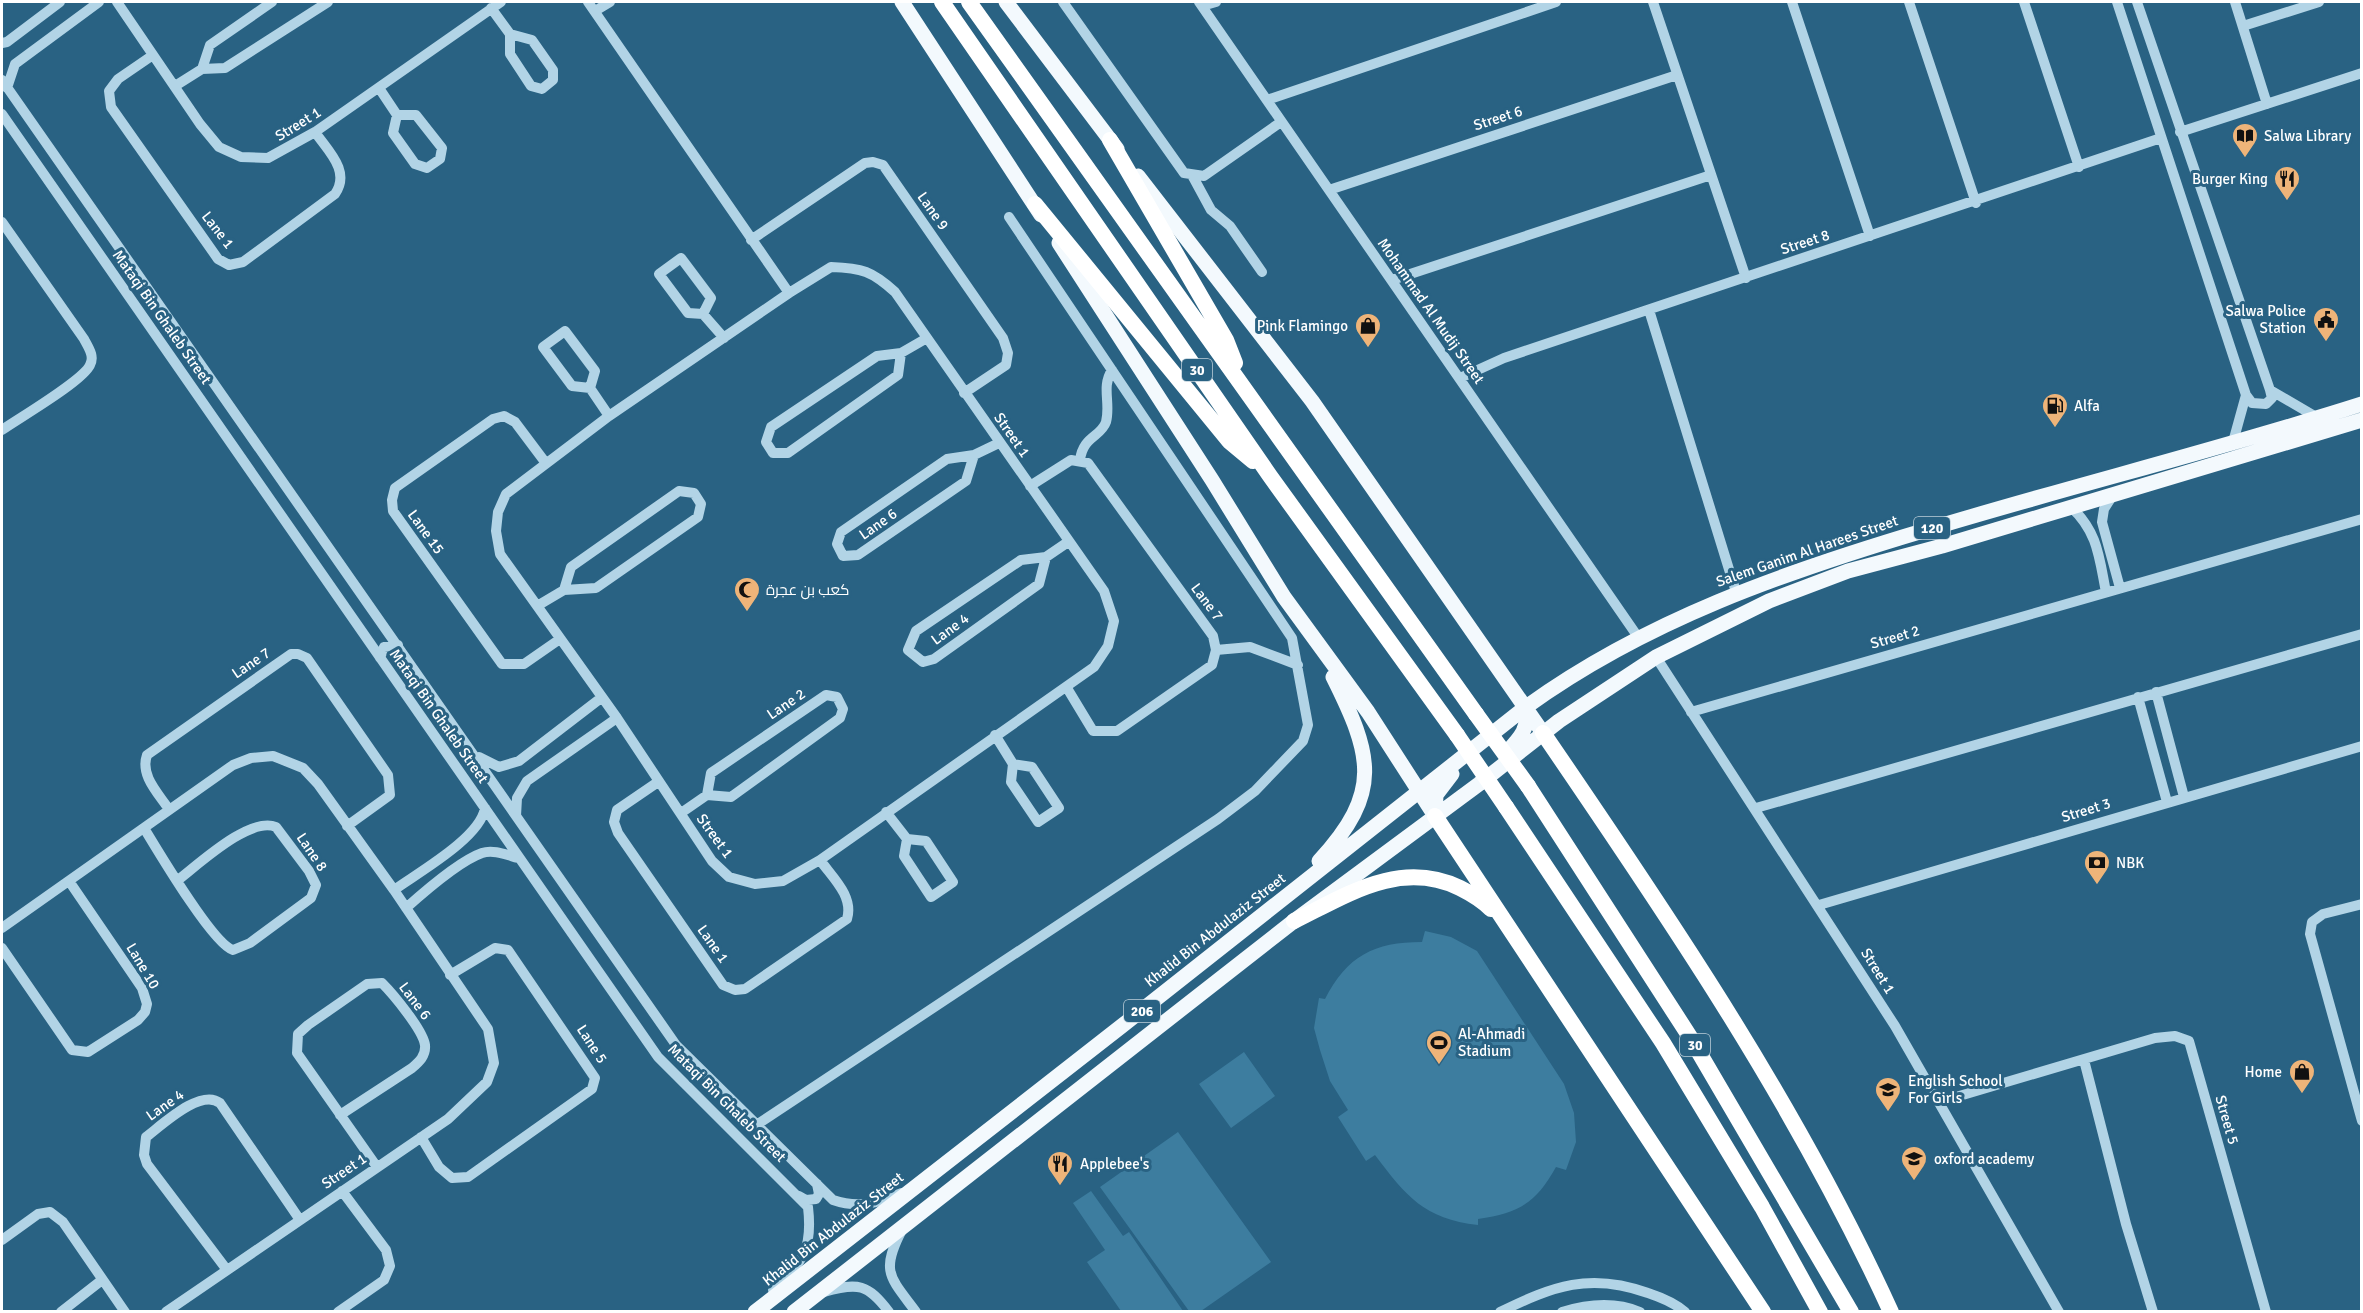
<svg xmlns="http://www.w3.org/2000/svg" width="2363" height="1313" font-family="Signika,Cairo,sans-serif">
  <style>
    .green { fill: #3d7d9f }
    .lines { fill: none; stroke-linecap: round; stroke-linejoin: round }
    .minor { stroke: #b2d4e6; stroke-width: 10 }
    .major { stroke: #f3f9fd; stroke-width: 15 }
    .highway { stroke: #fff; stroke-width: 16 }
    .highway-bridge { stroke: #fff; stroke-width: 16 }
    .labels { text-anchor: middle; stroke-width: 6; stroke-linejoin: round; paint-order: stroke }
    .shield { fill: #296283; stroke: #bfd0da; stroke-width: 1.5 }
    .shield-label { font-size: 14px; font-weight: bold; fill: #fff }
    .street-label { font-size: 15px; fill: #fff; stroke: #296283 }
    .poi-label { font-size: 15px; fill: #fff; stroke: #296283; text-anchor: start }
  </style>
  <rect width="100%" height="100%" fill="#296283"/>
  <path class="green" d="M 1425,931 L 1451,937 L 1477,951 L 1564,1084 L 1574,1113 L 1576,1142 L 1566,1170 L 1556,1167 C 1536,1203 1519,1213 1478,1219 L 1478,1225 C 1424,1219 1406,1196 1375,1155 L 1366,1161 L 1338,1117 L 1348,1110 L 1330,1081 L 1320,1050 L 1314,1028 L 1319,998 L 1325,999 C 1347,956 1374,942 1422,942 Z
    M 1244,1052 L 1275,1096 L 1231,1128 L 1199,1084 Z
    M 1178,1132 L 1271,1262 L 1201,1311 L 1189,1311 L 1100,1187 Z
    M 1091,1191 L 1123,1236 L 1129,1232 L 1183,1311 L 1121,1311 L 1087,1262 L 1105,1250 L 1073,1203 Z"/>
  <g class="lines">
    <path class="minor" d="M 117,2 L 200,124 L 219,147 L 241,157 L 268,158 L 315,132 L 501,2
      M 588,2 L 789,293
      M 1063,2 L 1184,173 L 1204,176 L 1281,122
      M 1199,2 L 1638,637
      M 1653,2 L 1746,278
      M 1792,2 L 1870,236
      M 1909,2 L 1976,203
      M 2024,2 L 2079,167
      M 2117,2 L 2246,395 L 2233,442
      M 2137,2 L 2270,390 L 2318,418
      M 2235,2 L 2267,104
      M 1202,6 L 1216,2
      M 491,8 L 510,34 L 510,54 L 531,86 L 542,89 L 553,80 L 553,70 L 532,40 L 510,34
      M 595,11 L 610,2
      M 2243,26 L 2319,2
      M 2,43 L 7,42 L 60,2
      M 153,55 L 118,79 L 109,91 L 111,107 L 218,259 L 229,265 L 243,262 L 335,194 C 351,171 328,151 315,132
      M 202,69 L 210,45 L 272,2
      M 2,80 L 676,1045 L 833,1200 C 859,1209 877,1203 902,1193
      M 175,86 L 202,69 L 225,68 L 328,2
      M 7,88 L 15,64 L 99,2
      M 379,88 L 397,115 L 393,133 L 415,164 L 427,168 L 440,159 L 442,148 L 416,115 L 397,115
      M 1267,100 L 1556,2
      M 2,114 L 658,1057 L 808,1207 C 813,1250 803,1261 773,1290
      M 2180,132 L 2362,73
      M 1192,175 L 1211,210 L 1230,226 L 1262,272
      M 1329,190 L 1677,75
      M 2,222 L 84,339 C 88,347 95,356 90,365 C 83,381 19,418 2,430
      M 751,240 L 865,163 L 873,162 L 883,165 L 1003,338 L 1008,353 L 1006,365 L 964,393
      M 831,267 C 862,268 872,271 895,292 L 1104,591 L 1114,621 L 1108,646 L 1094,667 L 820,860 L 783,881 L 755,884 L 729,877 L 712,861 L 617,718 L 500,554 L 496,531 L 498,512 L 506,494 L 609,416 L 789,293 Z
      M 1392,280 L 1711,175
      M 1649,310 L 1736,592
      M 703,314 L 711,298 L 681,258 L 659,274 L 688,313 L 703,314 L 724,338
      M 565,331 L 595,371 L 590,388 L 572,386 L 543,347 Z
      M 901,353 L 898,375 L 788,453 L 773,453 L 766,442 L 771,427 L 877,356 L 901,353 L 927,338
      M 1460,378 L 1504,358 L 2161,138
      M 590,388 L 609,416
      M 2246,395 L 2252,403 L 2266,404 L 2272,398 L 2270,390
      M 974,455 L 966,481 L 858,555 L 843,556 L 837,544 L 841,532 L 947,459 L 974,455 L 999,443
      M 1080,460 C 1083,436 1101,437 1106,422 C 1111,403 1101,387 1112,370
      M 545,462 L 515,422 L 504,416 L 493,419 L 395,488 L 392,500 L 393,511 L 502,664 L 524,664 L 560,639
      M 1030,486 L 1071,460 L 1088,463 L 1213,636 L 1216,650 L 1212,665 L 1117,731 L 1093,731 L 1067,688
      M 2113,495 L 2104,509 L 2102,522 L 2120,588
      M 2071,507 C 2098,532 2099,557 2106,592
      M 1046,557 L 1039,584 L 934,659 L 923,662 L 908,650 L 916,631 L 1021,560 L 1046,557 L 1068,542
      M 537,606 L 564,590 L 596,588 L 698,517 L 701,504 L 694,493 L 679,491 L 571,567 L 564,590
      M 1216,650 L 1250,647 L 1298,665
      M 1656,657 L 1895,1026 L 2059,1312
      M 380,658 L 384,647 L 398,645
      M 2156,692 L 2184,797
      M 2138,697 L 2167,802
      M 1691,712 L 2362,519
      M 995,735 L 1013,764 L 1011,782 L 1038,822 L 1059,808 L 1032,767 L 1013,764
      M 479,757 L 499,767 L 519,761 L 601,698
      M 658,782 L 617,810 L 614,822 L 618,833 L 723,985 L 735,990 L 745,989 L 847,919 C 854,896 832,877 820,860
      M 168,808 C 157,792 140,775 147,755 L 291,654 L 298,654 L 307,658 L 388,775 L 390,795 L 347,826
      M 1756,808 L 2362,634
      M 886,812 L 907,839 L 904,856 L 931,897 L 953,882 L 926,841 L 907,839
      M 681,813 L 707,795 L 731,797 L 840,718 L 843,709 L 837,697 L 826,695 L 711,773 L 707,795
      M 516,816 L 517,798 L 527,781 L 617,718
      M 144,828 C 158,851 213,944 233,950 L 250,943 L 311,898 L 316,885 L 309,871 L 276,827 C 250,816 199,864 178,880
      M 394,890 C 419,872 480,838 485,808
      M 2362,904 L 2323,914 L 2312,922 L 2310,934 L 2362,1121
      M 1819,905 L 2362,746
      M 406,908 C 425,891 459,861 482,853 C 493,849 507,855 518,858
      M 2,928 L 233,765 L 251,758 L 273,756 L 303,768 L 318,784 L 394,890 L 488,1029 L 494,1063 L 487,1082 L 448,1119 L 166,1312
      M 2,948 L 72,1050 L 88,1052 L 138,1020 L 145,1012 L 147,1004 L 142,988 L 69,881
      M 2084,1060 L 2126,1224 L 2153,1312
      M 1939,1102 L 2155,1038 L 2175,1036 L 2189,1041 L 2266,1312
      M 340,1115 L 412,1068 C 419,1062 426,1056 425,1045 C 423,1030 393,994 382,983 L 367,984 L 308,1025 L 298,1034 L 297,1053 L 377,1167
      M 758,1124 L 1218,819 L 1255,791 L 1303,741 L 1308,725 L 1292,638 L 1009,217
      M 421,1137 L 439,1167 L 452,1178 L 468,1177 L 592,1089 L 595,1078 L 508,950 L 495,948 L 450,975
      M 799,1196 L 806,1200 L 816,1199 L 819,1194 L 817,1184
      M 902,1230 C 880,1272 890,1277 916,1312
      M 2,1240 L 38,1214 L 50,1212 L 63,1222 L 125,1312
      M 227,1270 L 147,1164 L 144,1155 L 146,1137 C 163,1124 201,1088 220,1103 L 300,1220
      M 824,1292 C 858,1282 868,1284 889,1312
      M 61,1312 L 102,1280
      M 338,1312 L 384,1280 L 390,1266 L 386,1250 L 342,1191
      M 1500,1312 C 1553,1286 1590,1272 1648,1293 C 1660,1297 1675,1303 1685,1312
      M 1562,1312 C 1588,1304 1614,1301 1640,1312"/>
    <path class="major" d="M 902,2 L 1041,215
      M 1006,2 L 1117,149
      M 1138,176 L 1312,401 L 1543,733
      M 1059,243 L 1212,480 L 1284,597 L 1368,712 L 1435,816
      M 1506,753 C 1520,738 1530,728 1526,707
      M 1435,816 L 1436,795 L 1452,774
      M 1319,861 C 1383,792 1372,755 1333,677
      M 755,1312 L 1123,1025 L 1526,707 C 1646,620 1785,572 1926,530 C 2071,486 2218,450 2362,404
      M 794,1312 L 1294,921 L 1479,784 L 1559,721 L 1656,657 L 1769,601 L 1848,571 L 1942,546 L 2362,420"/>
    <path class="highway" d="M 942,2 L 1270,476 L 1457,735
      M 969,2 L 1476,714
      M 1110,140 L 1226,340 L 1235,363
      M 1035,204 L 1229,441 L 1253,461
      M 1543,733 C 1671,920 1797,1106 1891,1312
      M 1528,786 L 1690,1037 L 1851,1312
      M 1506,807 L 1663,1043 L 1762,1207 L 1820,1312
      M 1435,816 L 1763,1312
      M 1294,921 C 1347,895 1400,859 1460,888 C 1472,894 1481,899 1491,909"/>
    <path class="highway-bridge" d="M 1476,714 L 1528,786
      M 1457,735 L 1506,807"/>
  </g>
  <defs>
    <symbol id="library-pin" viewBox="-11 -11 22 30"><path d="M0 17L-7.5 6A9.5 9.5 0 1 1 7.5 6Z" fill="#eeb479" stroke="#296283"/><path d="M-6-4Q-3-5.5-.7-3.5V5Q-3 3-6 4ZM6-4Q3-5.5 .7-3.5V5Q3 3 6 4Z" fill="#111"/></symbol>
    <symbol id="restaurant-pin" viewBox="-11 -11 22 30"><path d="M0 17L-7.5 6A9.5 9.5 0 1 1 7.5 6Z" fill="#eeb479" stroke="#296283"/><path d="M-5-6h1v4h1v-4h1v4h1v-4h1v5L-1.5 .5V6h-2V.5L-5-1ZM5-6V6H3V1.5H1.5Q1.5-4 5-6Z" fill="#111"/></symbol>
    <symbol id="civic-pin" viewBox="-11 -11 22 30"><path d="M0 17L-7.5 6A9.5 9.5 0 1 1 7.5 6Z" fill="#eeb479" stroke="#296283"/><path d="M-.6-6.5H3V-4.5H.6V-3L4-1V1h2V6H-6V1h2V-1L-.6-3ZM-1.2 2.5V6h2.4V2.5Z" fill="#111"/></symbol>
    <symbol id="shop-pin" viewBox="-11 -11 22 30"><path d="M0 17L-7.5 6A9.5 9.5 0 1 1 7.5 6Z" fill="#eeb479" stroke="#296283"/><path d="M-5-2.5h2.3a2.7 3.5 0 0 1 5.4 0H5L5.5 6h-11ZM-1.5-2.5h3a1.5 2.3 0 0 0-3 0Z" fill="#111"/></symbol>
    <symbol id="fuel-pin" viewBox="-11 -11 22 30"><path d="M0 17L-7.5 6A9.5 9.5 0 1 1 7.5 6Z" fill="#eeb479" stroke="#296283"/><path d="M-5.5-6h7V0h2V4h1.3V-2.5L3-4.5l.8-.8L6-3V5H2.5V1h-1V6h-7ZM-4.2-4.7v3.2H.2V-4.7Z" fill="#111"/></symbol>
    <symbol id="mosque-pin" viewBox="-11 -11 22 30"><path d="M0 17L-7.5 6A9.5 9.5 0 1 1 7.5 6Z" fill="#eeb479" stroke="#296283"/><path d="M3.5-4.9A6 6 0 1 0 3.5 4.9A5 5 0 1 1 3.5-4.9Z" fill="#111"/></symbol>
    <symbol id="bank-pin" viewBox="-11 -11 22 30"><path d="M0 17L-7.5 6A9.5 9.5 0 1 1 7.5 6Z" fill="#eeb479" stroke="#296283"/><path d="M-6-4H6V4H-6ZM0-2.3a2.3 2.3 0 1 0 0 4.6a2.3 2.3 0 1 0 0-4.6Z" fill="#111"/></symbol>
    <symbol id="stadium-pin" viewBox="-11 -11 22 30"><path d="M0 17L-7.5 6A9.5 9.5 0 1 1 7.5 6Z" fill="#eeb479" stroke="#296283"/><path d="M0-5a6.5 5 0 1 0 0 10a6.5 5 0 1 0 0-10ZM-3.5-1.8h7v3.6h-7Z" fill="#111"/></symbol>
    <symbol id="school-pin" viewBox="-11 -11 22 30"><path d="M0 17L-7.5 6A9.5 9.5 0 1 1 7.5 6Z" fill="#eeb479" stroke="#296283"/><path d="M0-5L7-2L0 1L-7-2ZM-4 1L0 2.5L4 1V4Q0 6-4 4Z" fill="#111"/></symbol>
  </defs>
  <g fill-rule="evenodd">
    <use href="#library-pin" x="2230" y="121" width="30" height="40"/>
    <use href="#restaurant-pin" x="2272" y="164" width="30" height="40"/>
    <use href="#civic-pin" x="2311" y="305" width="30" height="40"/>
    <use href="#shop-pin" x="1353" y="311" width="30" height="40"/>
    <use href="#fuel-pin" x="2040" y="391" width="30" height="40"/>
    <use href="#mosque-pin" x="732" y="575" width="30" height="40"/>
    <use href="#bank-pin" x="2082" y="848" width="30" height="40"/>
    <use href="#stadium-pin" x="1424" y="1028" width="30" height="40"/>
    <use href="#shop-pin" x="2287" y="1057" width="30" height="40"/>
    <use href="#school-pin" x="1873" y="1075" width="30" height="40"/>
    <use href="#school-pin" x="1899" y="1144" width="30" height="40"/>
    <use href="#restaurant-pin" x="1045" y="1149" width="30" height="40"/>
  </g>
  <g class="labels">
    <g class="shield">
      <rect x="1182" y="359" width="30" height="22" rx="4.5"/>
      <rect x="1914" y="517" width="36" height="22" rx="4.5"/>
      <rect x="1124" y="1000" width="36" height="22" rx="4.5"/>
      <rect x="1680" y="1034" width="30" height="22" rx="4.5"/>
    </g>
    <g class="shield-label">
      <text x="1197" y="375">30</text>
      <text x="1932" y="533">120</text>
      <text x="1142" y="1016">206</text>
      <text x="1695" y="1050">30</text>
    </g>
    <g class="street-label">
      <text transform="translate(1498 118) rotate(-18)" y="5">Street 6</text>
      <text transform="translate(298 124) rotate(-32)" y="5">Street 1</text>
      <text transform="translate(933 211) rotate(55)" y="5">Lane 9</text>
      <text transform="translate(218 230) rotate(52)" y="5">Lane 1</text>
      <text transform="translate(1805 242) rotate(-18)" y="5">Street 8</text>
      <text transform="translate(1431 311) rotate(55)" y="5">Mohammad Al Mudij Street</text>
      <text transform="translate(162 317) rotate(55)" y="5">Mataqi Bin Ghaleb Street</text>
      <text transform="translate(1012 435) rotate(55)" y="5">Street 1</text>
      <text transform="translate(878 524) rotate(-35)" y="5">Lane 6</text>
      <text transform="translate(426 532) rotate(54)" y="5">Lane 15</text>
      <text transform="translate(1807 551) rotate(-19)" y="5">Salem Ganim Al Harees Street</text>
      <text transform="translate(1207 602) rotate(53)" y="5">Lane 7</text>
      <text transform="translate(950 629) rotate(-36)" y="5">Lane 4</text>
      <text transform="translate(1895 637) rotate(-16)" y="5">Street 2</text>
      <text transform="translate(251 663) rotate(-34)" y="5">Lane 7</text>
      <text transform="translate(786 704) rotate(-34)" y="5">Lane 2</text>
      <text transform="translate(439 716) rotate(55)" y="5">Mataqi Bin Ghaleb Street</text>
      <text transform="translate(2086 810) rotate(-17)" y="5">Street 3</text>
      <text transform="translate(715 836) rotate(54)" y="5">Street 1</text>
      <text transform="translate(312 852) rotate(56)" y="5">Lane 8</text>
      <text transform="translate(1215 930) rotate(-38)" y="5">Khalid Bin Abdulaziz Street</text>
      <text transform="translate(713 944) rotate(55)" y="5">Lane 1</text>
      <text transform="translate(143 966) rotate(59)" y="5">Lane 10</text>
      <text transform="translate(1878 971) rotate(58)" y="5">Street 1</text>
      <text transform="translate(415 1001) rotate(53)" y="5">Lane 6</text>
      <text transform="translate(592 1044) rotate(57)" y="5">Lane 5</text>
      <text transform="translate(727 1103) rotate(45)" y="5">Mataqi Bin Ghaleb Street</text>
      <text transform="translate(165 1105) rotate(-35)" y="5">Lane 4</text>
      <text transform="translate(2227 1120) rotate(74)" y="5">Street 5</text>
      <text transform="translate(344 1171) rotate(-34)" y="5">Street 1</text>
      <text transform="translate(833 1229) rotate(-38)" y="5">Khalid Bin Abdulaziz Street</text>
    </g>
    <g class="poi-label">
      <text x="2264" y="141">Salwa Library</text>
      <text x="2268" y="184" text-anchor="end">Burger King</text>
      <text x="2306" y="316" text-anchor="end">Salwa Police<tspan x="2306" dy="17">Station</tspan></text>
      <text x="1348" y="331" text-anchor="end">Pink Flamingo</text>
      <text x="2074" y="411">Alfa</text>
      <text x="766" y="595">كعب بن عجرة</text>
      <text x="2116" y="868">NBK</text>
      <text x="1458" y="1039">Al-Ahmadi<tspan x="1458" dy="17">Stadium</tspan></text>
      <text x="2282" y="1077" text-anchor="end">Home</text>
      <text x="1908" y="1086">English School<tspan x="1908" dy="17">For Girls</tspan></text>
      <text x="1934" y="1164">oxford academy</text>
      <text x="1080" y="1169">Applebee's</text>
    </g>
  </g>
  <rect width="2363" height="1313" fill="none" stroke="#ffffff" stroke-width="6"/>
</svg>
